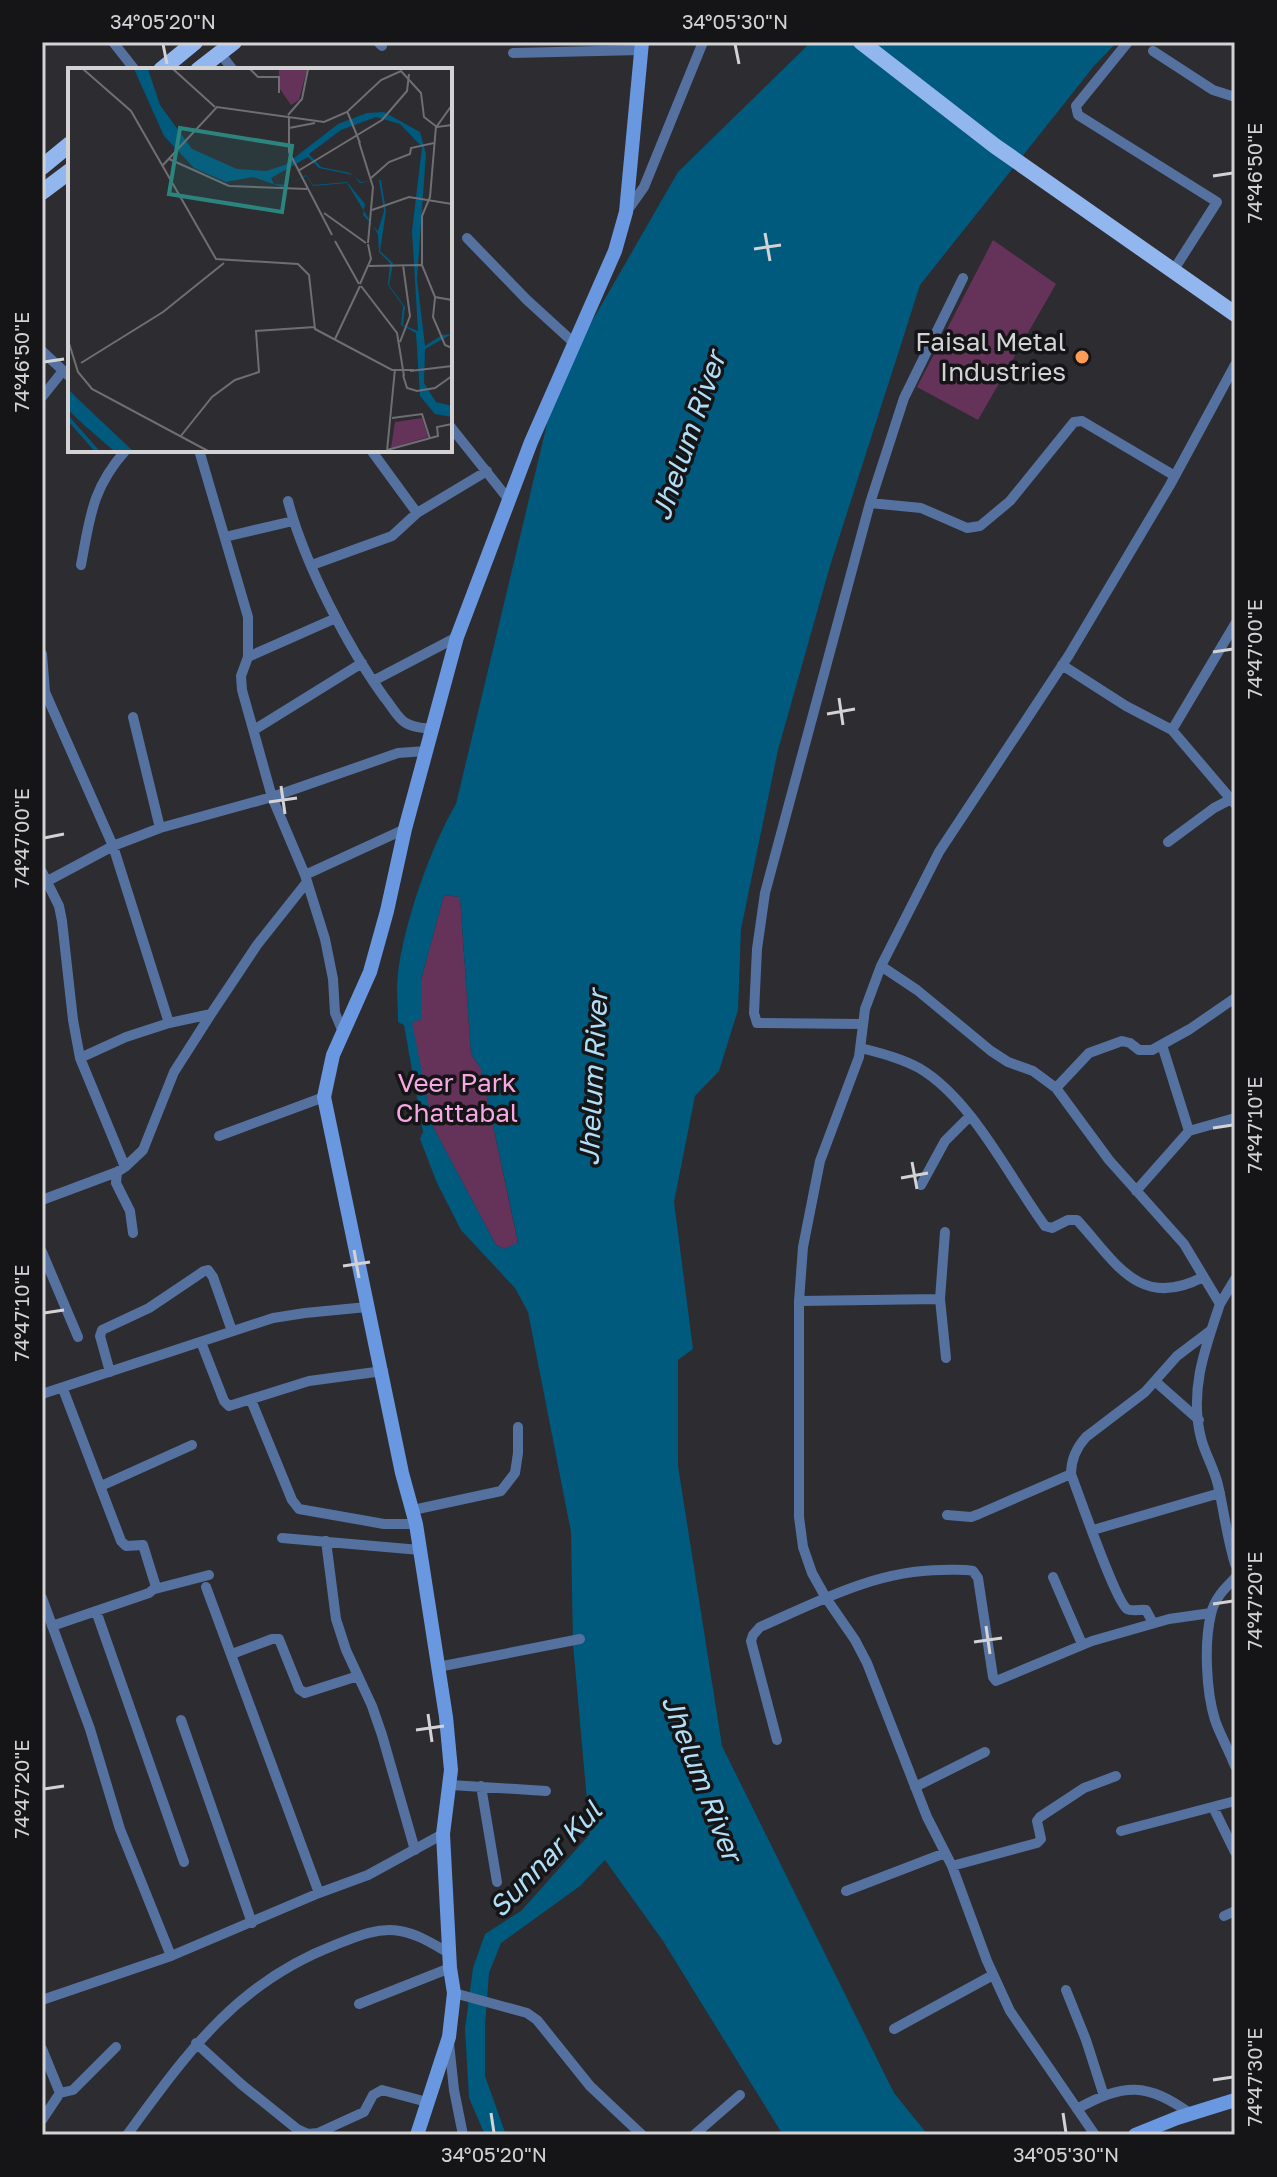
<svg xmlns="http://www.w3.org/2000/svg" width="1277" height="2177" font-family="'Golos Text',sans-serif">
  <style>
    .green { fill: #653259 }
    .water { fill: #005a7d; fill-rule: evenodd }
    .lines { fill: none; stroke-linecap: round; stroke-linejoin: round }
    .street { stroke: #54719f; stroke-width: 10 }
    .secondary { stroke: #6998e0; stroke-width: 14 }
    .primary { stroke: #92b6ee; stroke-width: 16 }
    .ticks { fill: none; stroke: #d3d3d6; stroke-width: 3 }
    .poi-dot { fill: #fd9c56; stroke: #151517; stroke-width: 3 }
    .labels { text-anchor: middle; stroke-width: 7; stroke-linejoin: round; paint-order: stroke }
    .poi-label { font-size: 26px; fill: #d3d3d6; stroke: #151517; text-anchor: end }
    .park-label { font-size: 26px; fill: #f5a8e1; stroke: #151517 }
    .water-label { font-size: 28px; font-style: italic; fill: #b1def7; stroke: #151517 }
    .inset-river { fill: none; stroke: #005a7d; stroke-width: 4 }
    .inset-road { fill: none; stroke: #6f6f73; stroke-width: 2 }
    .view { fill: #2c847e; fill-opacity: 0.15; stroke: #2c847e; stroke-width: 4 }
    .inset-edge { fill: none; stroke: #d3d3d6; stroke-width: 4 }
    .neatline { fill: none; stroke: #d3d3d6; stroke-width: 3 }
    .ticks-label { font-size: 20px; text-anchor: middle; fill: #d3d3d6 }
  </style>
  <rect width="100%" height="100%" fill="#2c2c31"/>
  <path class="green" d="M 993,240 L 1056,284 L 978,420 L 917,387 Z
    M 444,895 L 460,897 L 471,1054 L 481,1069 L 518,1243 L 505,1249 L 496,1245 L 433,1127 L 411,1022 L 421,1019 L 421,980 Z"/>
  <path class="water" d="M 811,42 L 1117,42 L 1094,66 L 920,285 L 830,566 L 778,750 L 741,929 L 738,1010 L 719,1071 L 695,1096 L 674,1202 L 693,1349 L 678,1360 L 678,1466 L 722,1746 L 894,2093 L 928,2135 L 783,2135 L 663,1941 L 605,1860 L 580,1886 L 501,1943 L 489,1973 L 485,2026 L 485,2076 L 506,2135 L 485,2135 L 469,2098 L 465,2029 L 473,1968 L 485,1934 L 521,1911 L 590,1834 L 573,1644 L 571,1532 L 528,1312 L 515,1288 L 461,1230 L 437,1183 L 420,1139 L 423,1132 L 404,1025 L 398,1022 C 398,1006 396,989 398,973 C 404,923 431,846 456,804 L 557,382 L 678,172 ZM 444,895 L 460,897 L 471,1054 L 481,1069 L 518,1242 L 505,1249 L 496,1245 L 433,1127 L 412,1023 L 421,1019 L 421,980 Z"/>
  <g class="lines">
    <path class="street" d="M 113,42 L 135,70
      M 378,42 L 382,46
      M 1128,42 L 1076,106 L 1078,115 L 1217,202 L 1173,271
      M 1153,51 L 1213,90 L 1235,97
      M 220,53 L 233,70
      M 513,53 L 641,50
      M 627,211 L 644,187 L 703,42
      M 467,238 L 527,300 L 573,342
      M 42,351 L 70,377
      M 42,397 L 62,372
      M 450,426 L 509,500
      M 199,450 L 248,617 L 248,657 L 241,676 L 242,690 L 272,797 L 305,875 L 325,939 L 333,979 L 335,1013 L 343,1032
      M 371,450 L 417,513
      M 288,501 C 304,562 347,646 384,697 C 390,704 396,715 403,721 C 411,728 424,728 433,729
      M 870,503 L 921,508 L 967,528 L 980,526 L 1010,501 L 1074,422 L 1082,421 L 1175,476
      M 225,537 L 293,521
      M 81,565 C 90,517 92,488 126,450
      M 312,565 L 392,536 L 417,513 L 487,471
      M 42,654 L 45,692 L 113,846 L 169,1023 L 126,1037 L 80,1058
      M 248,657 L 336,618
      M 1062,665 L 1126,706 L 1172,730 L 1235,804
      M 373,681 L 457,637
      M 133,717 L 160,828
      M 254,730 L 362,663
      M 1172,730 L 1235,624
      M 1168,842 L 1214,808 L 1235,797
      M 42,872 L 59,906 L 62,921 L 73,1020 L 80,1058 L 125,1167 L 117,1172 L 116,1183 L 130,1211 L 133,1233
      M 305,875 L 405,829
      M 42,884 L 113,846 L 160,828 L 272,797 L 398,753 L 426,751
      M 881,966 L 917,990 L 991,1051 L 1008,1062 L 1033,1071 L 1056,1088 L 1109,1160 L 1184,1244 L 1220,1304 C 1205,1348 1189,1391 1201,1438 C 1205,1454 1214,1468 1218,1485 C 1224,1511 1227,1538 1235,1564
      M 169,1023 L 211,1014
      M 862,1024 L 757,1023 L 754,1013 L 757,949 L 765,893 L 870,503 L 904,398 L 963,278
      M 1162,1045 L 1189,1131 L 1235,1118
      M 861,1048 C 880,1053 901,1058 919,1068 C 972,1099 1009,1177 1045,1226 L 1052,1228 L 1068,1220 L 1077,1220 C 1115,1261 1139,1311 1203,1277
      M 1056,1088 L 1089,1053 L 1122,1041 L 1130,1043 L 1139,1050 L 1152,1050 L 1190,1029 L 1235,998
      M 219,1136 L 324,1097
      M 125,1167 L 143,1150 L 174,1072 L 211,1014 L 257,945 L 307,882
      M 921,1185 L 945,1141 L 969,1117
      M 1136,1191 L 1189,1131
      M 42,1200 L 117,1172
      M 42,1252 L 78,1337
      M 940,1299 L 946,1358
      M 799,1301 L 940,1299 L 945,1232
      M 1220,1304 L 1235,1279
      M 201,1342 L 224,1401 L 229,1406 L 309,1381 L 383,1371
      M 110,1372 L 100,1336 L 102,1330 L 149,1308 L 204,1271 L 208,1270 L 213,1277 L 232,1331
      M 1156,1382 L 1199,1420
      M 42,1394 L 273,1318 L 305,1313 L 367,1307
      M 251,1400 L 292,1500 L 299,1509 L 384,1524 L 416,1524
      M 101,1486 L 192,1445
      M 413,1510 L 501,1491 L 515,1473 L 518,1453 L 518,1427
      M 947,1515 L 971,1517 L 979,1514 L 1071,1474
      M 1093,1530 L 1220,1493
      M 282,1538 L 420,1550
      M 326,1541 L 336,1619 L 346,1650 L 372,1706 L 382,1735 L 415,1850
      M 1053,1577 L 1082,1644
      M 1235,1578 C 1225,1588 1214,1599 1211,1614 C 1204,1643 1206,1691 1215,1720 C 1220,1735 1229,1750 1235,1766
      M 206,1587 L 319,1893
      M 155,1589 L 209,1575
      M 42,1598 L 90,1729 L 120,1829 L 171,1956
      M 96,1611 L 184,1862
      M 1153,1623 L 1146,1610 C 1141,1609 1132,1612 1127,1609 C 1115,1600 1079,1495 1071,1474 C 1071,1459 1076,1448 1086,1437 L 1145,1392 L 1177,1356 L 1210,1331
      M 52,1626 L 149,1593 L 156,1587 L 143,1545 L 126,1546 L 121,1541 L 63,1389
      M 232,1654 L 272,1639 L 279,1639 L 299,1689 L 305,1693 L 358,1676
      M 438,1667 L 580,1639
      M 181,1720 L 252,1923
      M 777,1740 L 751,1641 L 753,1635 L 760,1627 C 819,1601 877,1570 942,1570 C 953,1570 963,1569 973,1571 L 978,1578 L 993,1677 L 996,1681 L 1092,1641 L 1169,1619 L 1211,1613
      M 451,1785 L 546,1791
      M 481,1786 L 497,1882
      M 915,1787 L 985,1752
      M 1213,1807 L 1235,1852
      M 1121,1831 L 1235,1801
      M 952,1866 L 1037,1843 L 1041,1839 L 1037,1821 L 1040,1817 L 1084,1788 L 1116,1776
      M 846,1891 L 945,1853
      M 1224,1916 L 1235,1911
      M 1066,1990 L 1086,2040 L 1104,2096
      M 454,1993 L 527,2013 L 537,2020 L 590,2086 L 642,2135
      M 42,2000 L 171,1956 L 319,1893 L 368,1875 L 443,1834
      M 359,2004 L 450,1968
      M 894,2029 L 993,1975
      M 196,2043 L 241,2084 L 297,2129 L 308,2134 L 318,2133 L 364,2112 L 373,2095 L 382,2090 L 427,2102
      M 449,2043 L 454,2090 L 463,2135
      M 42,2049 L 60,2093 L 42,2120
      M 60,2093 L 73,2090 L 116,2047
      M 1077,2109 C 1124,2083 1147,2082 1191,2114
      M 127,2135 C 188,2052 236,1983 335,1945 C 355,1937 377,1927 400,1931 C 418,1934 433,1944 449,1953
      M 694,2135 L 740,2095
      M 1095,2135 L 1010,2011 L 987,1961 L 952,1866 L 927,1817 L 867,1663 L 855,1640 L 826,1598 L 812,1573 L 803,1547 L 799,1517 L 799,1301 L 803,1247 L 820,1161 L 859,1057 L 865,1009 L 881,966 L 939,852 L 1069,655 L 1170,485 L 1235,365"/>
    <path class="secondary" d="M 417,2135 L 449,2037 L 454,1993 L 450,1968 L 443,1834 L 451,1770 L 446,1717 L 416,1524 L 402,1473 L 324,1097 L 333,1055 L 370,972 L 387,911 L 405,829 L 457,637 L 531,442 L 615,251 L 626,212 L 642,42
      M 1135,2135 L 1177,2118 L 1235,2100"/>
    <path class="primary" d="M 861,42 L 995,146 L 1235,314
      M 161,70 L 195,42
      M 198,70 L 234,42
      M 42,167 L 70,144
      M 42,192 L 70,171"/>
  </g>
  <path class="ticks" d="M 163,44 L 167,64M 735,44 L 739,64M 1213,176 L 1233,173M 765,233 L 770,261M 754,249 L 781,245M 44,362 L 64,359M 1213,652 L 1233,649M 839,698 L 843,725M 827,714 L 855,709M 281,786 L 285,814M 269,802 L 297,798M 44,838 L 64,834M 1213,1128 L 1233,1125M 912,1162 L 917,1189M 901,1178 L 928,1173M 354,1250 L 359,1278M 343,1266 L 370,1262M 44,1313 L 64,1310M 1213,1604 L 1233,1601M 986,1626 L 990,1654M 974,1642 L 1002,1638M 428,1714 L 432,1742M 416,1730 L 444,1726M 44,1789 L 64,1786M 1213,2080 L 1233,2077M 491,2113 L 494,2133M 1063,2113 L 1066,2133"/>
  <circle class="poi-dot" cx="1082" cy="357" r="8"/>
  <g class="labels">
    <g class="poi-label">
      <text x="1066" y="351">Faisal Metal<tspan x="1066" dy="30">Industries</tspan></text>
    </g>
    <g class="park-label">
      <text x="457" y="1092">Veer Park<tspan x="457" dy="30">Chattabal</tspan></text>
    </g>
    <g class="water-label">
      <text transform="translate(688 436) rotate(-71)" y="10">Jhelum River</text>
      <text transform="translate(593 1078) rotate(-87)" y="10">Jhelum River</text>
      <text transform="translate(702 1778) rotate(69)" y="10">Jhelum River</text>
      <text transform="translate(545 1859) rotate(-46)" y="10">Sunnar Kul</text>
    </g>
  </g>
  <g transform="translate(68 68)">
    <rect width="384" height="384" fill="#2c2c31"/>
    <path d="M 211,1 L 239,1 L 231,32 L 223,37 L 210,18 ZM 354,350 L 360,369 L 323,380 L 327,354 Z" fill="#653259"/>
    <path d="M 66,1 L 80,1 L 92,37 L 124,81 L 169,101 L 198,103 L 217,97 L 270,56 L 299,45 L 316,44 L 352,64 L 358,86 L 349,211 L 357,278 L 374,267 L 384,266 L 357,281 L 356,315 L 368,334 L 384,338 L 384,349 L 367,346 L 352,328 L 348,265 L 333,257 L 335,238 L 320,217 L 322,195 L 311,184 L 310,166 L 279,115 L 245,118 L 238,108 L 214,119 L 185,109 L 158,114 L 126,100 L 96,68 ZM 308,49 L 332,56 L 354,79 L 344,163 L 350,263 L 335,257 L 337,239 L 321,217 L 325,195 L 312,183 L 318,143 L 313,112 L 293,114 L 282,105 L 253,99 L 241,86 L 273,62 ZM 240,89 L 251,100 L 285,107 L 292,115 L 311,112 L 316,143 L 310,163 L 295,147 L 297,136 L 279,114 L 245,117 L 238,107 L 219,117 L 206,116 L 203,110 ZM 0,321 L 11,332 L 65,383 L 46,383 L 16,357 L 0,342 Z" fill="#005a7d" fill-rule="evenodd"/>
    <path class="inset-river" d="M 0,350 L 29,383"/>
    <path class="inset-road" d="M 15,1 L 63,43 L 148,191 L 230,196 L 241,207 L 247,261 L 324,302 L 346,302M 105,1 L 147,39M 182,1 L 190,9 L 211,9 L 211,25M 279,43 L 292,75M 220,47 L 234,31 L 240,1M 221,48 L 221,84 L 264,167M 369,58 L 384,37M 221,60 L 247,55M 291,74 L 305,119 L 300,175M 101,91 L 161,118 L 239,121M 95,97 L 149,39 L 256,54 L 279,44 L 313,12 L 333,3 L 353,25 L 356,49 L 369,59 L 384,57M 230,103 L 314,52 L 339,23 L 341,6M 303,110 L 321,94 L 342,86 L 343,80 L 366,75M 304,142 L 341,129 L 384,136M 256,145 L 298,175M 267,173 L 291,216M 354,196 L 354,148 L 362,129 L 368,58M 301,198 L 354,197 L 367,229 L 384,232M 292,216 L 303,191 L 300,176M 293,218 L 329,265 L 336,308M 367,230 L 365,249 L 377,277 L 384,280M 267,271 L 292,218M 0,272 L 10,304 L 24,321 L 140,383M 332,274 L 342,248 L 335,197M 13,295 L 95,244 L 156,195M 342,303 L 384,298M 335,307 L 339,320 L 349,323 L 367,320 L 384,308M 324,350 L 354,346 L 362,371M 112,369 L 144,329 L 167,312 L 191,304 L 188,263 L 247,259M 319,382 L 370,368 L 369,359 L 384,356M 319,383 L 327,301"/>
    <path class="view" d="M 112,60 L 224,78 L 214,144 L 101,126 Z"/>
    <rect width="384" height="384" class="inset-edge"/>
  </g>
  <rect width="1277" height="2177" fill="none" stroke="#151517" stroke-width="88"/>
  <rect x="44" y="44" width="1189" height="2089" class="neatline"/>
  <g class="ticks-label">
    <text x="163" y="29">34°05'20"N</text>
    <text x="735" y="29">34°05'30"N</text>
    <text transform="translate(1255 173) rotate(-90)" y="7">74°46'50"E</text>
    <text transform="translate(22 362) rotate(-90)" y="7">74°46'50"E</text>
    <text transform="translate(1255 649) rotate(-90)" y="7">74°47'00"E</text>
    <text transform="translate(22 838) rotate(-90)" y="7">74°47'00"E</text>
    <text transform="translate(1255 1125) rotate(-90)" y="7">74°47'10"E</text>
    <text transform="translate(22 1313) rotate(-90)" y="7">74°47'10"E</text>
    <text transform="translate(1255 1601) rotate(-90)" y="7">74°47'20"E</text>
    <text transform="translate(22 1789) rotate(-90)" y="7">74°47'20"E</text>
    <text transform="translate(1255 2077) rotate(-90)" y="7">74°47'30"E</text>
    <text x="494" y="2162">34°05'20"N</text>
    <text x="1066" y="2162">34°05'30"N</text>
  </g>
</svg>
